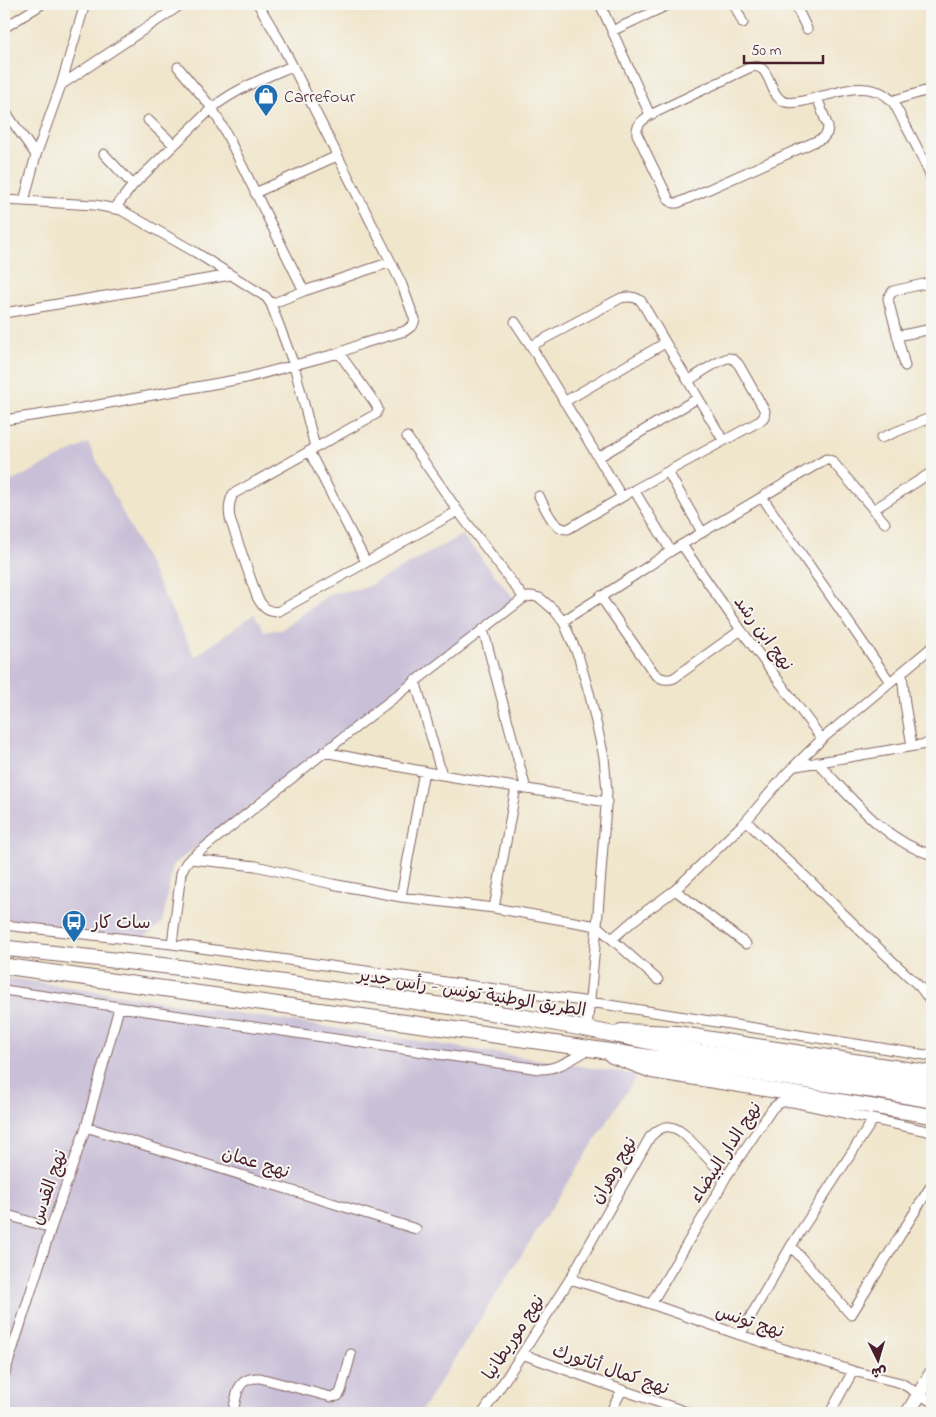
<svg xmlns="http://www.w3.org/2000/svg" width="936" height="1417" font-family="'Indie Flower','Playpen Sans Arabic',sans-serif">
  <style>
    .industrial { fill: #c9bfd7 }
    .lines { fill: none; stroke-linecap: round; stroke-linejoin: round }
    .street-casing { stroke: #846563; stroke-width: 11 }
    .primary-casing { stroke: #846563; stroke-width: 16 }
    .highway-casing { stroke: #846563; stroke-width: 17 }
    .street { stroke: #fff; stroke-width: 9 }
    .primary { stroke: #fff; stroke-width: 14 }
    .highway { stroke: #fff; stroke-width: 15 }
    .labels { text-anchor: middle; stroke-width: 4; stroke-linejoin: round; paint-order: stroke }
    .poi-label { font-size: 18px; fill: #4a1f2b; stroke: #f6f6f2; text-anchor: start }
    .street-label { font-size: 18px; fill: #4a1f2b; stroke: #f6f6f2 }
  </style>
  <rect width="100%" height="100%" fill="#f6f6f2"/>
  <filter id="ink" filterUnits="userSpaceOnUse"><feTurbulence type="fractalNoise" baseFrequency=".02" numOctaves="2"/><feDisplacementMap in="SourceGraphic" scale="10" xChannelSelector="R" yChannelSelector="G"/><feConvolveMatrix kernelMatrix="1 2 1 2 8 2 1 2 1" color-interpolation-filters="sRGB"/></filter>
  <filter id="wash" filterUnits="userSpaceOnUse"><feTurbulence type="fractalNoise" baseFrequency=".0096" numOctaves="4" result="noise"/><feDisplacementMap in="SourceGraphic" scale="20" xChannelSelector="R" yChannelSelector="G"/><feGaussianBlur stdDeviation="1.12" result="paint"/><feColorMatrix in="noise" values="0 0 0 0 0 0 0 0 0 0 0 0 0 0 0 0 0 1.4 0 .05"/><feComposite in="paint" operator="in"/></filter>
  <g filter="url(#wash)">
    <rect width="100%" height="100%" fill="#f0e6cc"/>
    <path class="industrial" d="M 88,443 L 195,657 L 254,614 L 264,631 L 281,630 L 331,593 L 365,588 L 462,535 L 516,601 L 173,865 L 162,923 L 141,940 L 4,919 L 4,485 Z
      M 4,977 L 637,1075 L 420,1413 L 4,1413 Z"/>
  </g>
  <g filter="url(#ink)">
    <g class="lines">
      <defs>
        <path id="street" d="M 600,4 L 650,115
          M 734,4 L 743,23
          M 795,4 L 807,29
          M 4,28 L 42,4
          M 612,31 L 670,4
          M 178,67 L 212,108 L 227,135 L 304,291
          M 61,85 L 182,4
          M 817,97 L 828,127 L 827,133 L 823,138 L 678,203 L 673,203 L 669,200 L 637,134 C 636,124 643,120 650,115 L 751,67 C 772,62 768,97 785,102 C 796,105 816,97 827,95 C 843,91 860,85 876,91 C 882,92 888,97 892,101 C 898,109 902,120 907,128 C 916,145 925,162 932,180
          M 891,101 L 932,89
          M 4,110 L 36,155
          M 148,120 L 174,145
          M 104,154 L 133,185
          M 255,193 L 337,156
          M 4,200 L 95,205 L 121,210 L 195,252 L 266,297 L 271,304 L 294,365 L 315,447
          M 24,201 L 36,155 L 61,85 L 85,4
          M 115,208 L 133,185 L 212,108 C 236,89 264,78 292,66
          M 271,304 L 304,291 L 391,262
          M 4,313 L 231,275
          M 515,322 L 531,346 L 622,497
          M 897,336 L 932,329
          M 531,346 L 621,298 C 629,296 635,296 641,301 L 723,440
          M 339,353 L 375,403 L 378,409 L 376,414 L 233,494 C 228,504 228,512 231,522 L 257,597 C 262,606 268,614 279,611 L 458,511
          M 905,366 L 889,303 L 888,298 L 893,291 L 932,282
          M 564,402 L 665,343
          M 4,420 L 71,410 L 246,378 L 339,353 L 361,344 L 405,331 L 413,325 L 415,319 L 413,315 L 402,285 L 391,262 L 280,41 L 258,4
          M 407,437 L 458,511 L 524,598 L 532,596 L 540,598 L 554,610 L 564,623 L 579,658 L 590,696 L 604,757 L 607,792 L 597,926 L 587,1029
          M 881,438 L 932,417
          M 309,451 L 366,562
          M 599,457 L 698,398
          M 668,472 L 702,532
          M 634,490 L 671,551
          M 539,496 C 545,507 553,530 568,529 L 634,490 L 760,421 L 764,417 L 765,411 L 739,365 C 736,361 733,358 729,358 C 721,358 696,376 688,381
          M 762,497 L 890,682
          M 873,510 L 932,472
          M 682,545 L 741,630 L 822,739
          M 600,596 L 654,673 C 660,679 666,681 674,678 L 741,630
          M 563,621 L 635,575 L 671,551 L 826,459 L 832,461 L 885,523
          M 483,629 L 526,789
          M 902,674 L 905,704 L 912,746
          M 415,680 L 442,775
          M 324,752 L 442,775 L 607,802
          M 817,762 C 851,797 884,841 932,855
          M 796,766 L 932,743
          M 746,821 L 809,880 L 871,941 L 920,987 L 932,1003
          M 190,859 L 256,866 L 332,884 L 401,897 L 494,908 L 597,926 L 658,980
          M 675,890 L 746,944
          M 401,897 L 424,771
          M 494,908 L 516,787
          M 4,925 L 172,944 L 590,1002 L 932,1056
          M 612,939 L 634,920 L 675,890 L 746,821 L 786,774 L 822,739 L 932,647
          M 172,944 L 181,873 L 186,863 L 190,859 L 369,717 L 524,598
          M 4,990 L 539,1069 C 558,1070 573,1058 588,1050
          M 86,1127 L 416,1229
          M 4,1214 L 51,1228
          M 791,1246 L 851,1315 L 932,1184
          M 570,1279 L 651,1304 L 740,1335 L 853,1371 L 901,1383 L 932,1402
          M 651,1304 L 719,1190 L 726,1177 L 772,1109 C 778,1102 784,1101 793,1102 L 932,1132
          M 740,1335 L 791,1246 L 873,1120
          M 522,1354 L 622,1390 L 690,1413
          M 4,1376 L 51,1228 L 86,1127 L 119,1008
          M 233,1413 C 237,1394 236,1377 260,1378 L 331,1397 L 338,1396 L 341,1391 L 351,1354
          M 483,1413 L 522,1354 L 570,1279 L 650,1137 C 662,1125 670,1123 684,1134 L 726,1177
          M 610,1413 L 622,1390
          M 830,1413 L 853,1371"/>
        <path id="primary" d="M 621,1031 L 677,1033 L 705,1038 L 932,1073
          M 612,1056 L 652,1071 L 932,1116
          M 908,1413 L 932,1373"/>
        <path id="highway" d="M 4,948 L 176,967 L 522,1017 L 587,1029 L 701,1052 L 932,1085
          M 4,966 L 579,1047 L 878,1091 L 932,1100"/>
      </defs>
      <use href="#street" class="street-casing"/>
      <use href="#primary" class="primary-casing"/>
      <use href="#highway" class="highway-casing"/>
      <use href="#street" class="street"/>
      <use href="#primary" class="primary"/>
      <use href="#highway" class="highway"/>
    </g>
  </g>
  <defs>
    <symbol id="shop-pin" viewBox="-11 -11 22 30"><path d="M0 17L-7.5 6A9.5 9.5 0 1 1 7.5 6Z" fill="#1f6fb2" stroke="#f6f6f2"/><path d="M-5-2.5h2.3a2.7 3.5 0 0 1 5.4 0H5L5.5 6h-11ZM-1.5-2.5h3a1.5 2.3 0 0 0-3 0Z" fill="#fff"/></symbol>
    <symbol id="bus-pin" viewBox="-11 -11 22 30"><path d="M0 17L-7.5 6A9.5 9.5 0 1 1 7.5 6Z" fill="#1f6fb2" stroke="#f6f6f2"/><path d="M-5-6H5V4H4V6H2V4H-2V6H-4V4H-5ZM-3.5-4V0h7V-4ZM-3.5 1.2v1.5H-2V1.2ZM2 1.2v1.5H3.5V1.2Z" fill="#fff"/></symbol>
  </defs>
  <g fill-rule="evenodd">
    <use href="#shop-pin" x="252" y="82" width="28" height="38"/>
    <use href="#bus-pin" x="60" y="908" width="28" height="38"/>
  </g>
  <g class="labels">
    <g class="poi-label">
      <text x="284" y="102">Carrefour</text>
      <text x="92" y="928">سات كار</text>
    </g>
    <g class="street-label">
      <text transform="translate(764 633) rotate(54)" y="6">نهج ابن رشد</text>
      <text transform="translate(472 992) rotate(9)" y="6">الطريق الوطنية تونس - رأس جدير</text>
      <text transform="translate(725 1152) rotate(-57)" y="6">نهج الدار البيضاء</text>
      <text transform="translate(256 1162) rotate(17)" y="6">نهج عمان</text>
      <text transform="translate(613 1170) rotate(-60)" y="6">نهج وهران</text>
      <text transform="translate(48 1187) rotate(-71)" y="6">نهج القدس</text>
      <text transform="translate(750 1321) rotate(18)" y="6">نهج تونس</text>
      <text transform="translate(513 1337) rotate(-57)" y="6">نهج موريطانيا</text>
      <text transform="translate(611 1369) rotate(19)" y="6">نهج كمال أتاتورك</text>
    </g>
  </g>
  <rect width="936" height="1417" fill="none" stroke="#f6f6f2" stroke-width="20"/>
  <g transform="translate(878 1360) rotate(175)" stroke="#f6f6f2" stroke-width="4" paint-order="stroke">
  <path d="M0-4L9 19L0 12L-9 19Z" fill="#4a1f2b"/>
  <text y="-8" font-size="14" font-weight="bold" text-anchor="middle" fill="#4a1f2b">ش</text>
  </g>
  <path d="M744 55v8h79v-8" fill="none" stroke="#4a1f2b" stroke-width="2.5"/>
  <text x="751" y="55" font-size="15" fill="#4a1f2b" stroke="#f6f6f2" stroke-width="4" paint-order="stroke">50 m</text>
</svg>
